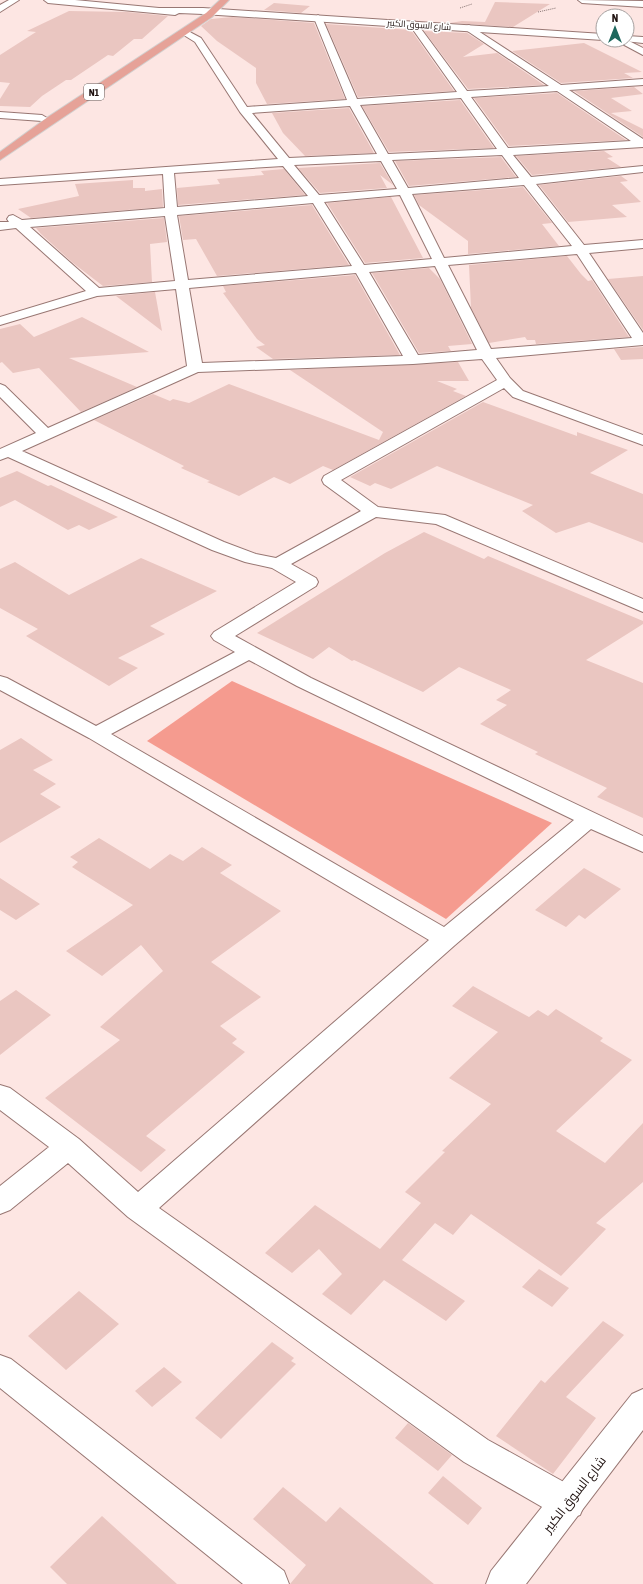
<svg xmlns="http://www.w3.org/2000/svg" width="643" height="1584" font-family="'Asap Condensed',Cairo,sans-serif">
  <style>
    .forest { fill: #f59b8f }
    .building { fill: #eac6c1 }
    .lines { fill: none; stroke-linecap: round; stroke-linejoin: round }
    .minor-casing { stroke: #987773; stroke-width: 2 }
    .tertiary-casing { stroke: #987773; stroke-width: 2 }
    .trunk-casing { stroke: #d2d0cf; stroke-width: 2 }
    .path { stroke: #847270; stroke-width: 1; stroke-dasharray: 1 1; stroke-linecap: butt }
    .minor { fill: #fff; fill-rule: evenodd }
    .tertiary { fill: #fff; fill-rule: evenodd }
    .trunk { fill: #e6a298; fill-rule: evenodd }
    .labels { text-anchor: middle; stroke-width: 3; stroke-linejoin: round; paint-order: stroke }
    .far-street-label { font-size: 9px; fill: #201311; stroke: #fff }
    .shield { fill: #fff; stroke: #635a58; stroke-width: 1 }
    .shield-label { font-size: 10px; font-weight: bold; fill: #201311 }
    .near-street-label { font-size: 13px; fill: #201311; stroke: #fff }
  </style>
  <rect width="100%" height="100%" fill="#fde6e3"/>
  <path class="forest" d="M 232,681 L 552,823 L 446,919 L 147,741 Z"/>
  <path class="building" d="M 495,2 L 550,4 L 513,27 L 450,23 L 462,21 L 485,22 Z
    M 274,3 L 310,6 L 301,13 L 264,10 Z
    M 69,11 L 127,12 L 168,16 L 142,39 L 134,39 L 113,56 L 108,55 L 71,80 L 66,80 L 42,96 L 30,107 L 0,106 L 0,99 L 10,83 L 0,82 L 0,55 L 36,32 L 27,31 Z
    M 232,17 L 314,23 L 345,99 L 267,104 L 256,83 L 256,68 L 217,41 L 201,26 L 211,19 Z
    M 326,24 L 411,30 L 454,91 L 358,97 Z
    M 424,31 L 467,33 L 484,44 L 463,57 L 497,53 L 544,85 L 468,89 Z
    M 584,43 L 642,72 L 624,73 L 633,78 L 561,83 L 512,51 Z
    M 634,87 L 643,94 L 611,98 L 632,111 L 611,113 L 643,129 L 643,137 L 574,91 Z
    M 557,93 L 626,140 L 509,146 L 474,98 Z
    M 460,100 L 494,148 L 389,152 L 362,106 Z
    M 349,108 L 374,153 L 305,156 L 283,133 L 272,113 Z
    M 604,151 L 613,157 L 607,158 L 621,167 L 532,175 L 516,156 Z
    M 501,157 L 516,177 L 409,186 L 395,161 Z
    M 380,163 L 393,185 L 380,175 L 387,188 L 320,193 L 298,168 Z
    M 284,169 L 305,195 L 178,205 L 177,188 L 220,184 L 217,179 L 264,175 L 261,171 Z
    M 621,176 L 628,181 L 620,182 L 641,202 L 612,205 L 627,217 L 568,222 L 539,185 Z
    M 133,180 L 133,188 L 145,188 L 145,191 L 162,189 L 163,207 L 31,218 L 18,209 L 79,196 L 75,184 Z
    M 523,187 L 552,223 L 542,224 L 559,246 L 468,254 L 468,241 L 419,205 L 414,195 Z
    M 391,197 L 423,258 L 365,263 L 327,203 Z
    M 312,205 L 349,265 L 217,276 L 196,239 L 183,240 L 179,216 Z
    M 164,218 L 167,242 L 150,244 L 152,282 L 103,286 L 73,263 L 41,234 L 36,228 Z
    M 567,256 L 581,274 L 588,281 L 592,280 L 629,337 L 536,344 L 535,340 L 527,340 L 525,337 L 489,343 L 471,308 L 469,265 Z
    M 429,268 L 440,279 L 472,344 L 448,346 L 451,351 L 419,353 L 372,273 Z
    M 355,275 L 400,355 L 273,359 L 256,347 L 265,345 L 257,339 L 223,293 L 226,292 L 223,286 Z
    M 643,276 L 643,330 L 608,279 Z
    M 155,292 L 162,331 L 116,296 Z
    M 82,317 L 149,352 L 69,358 L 137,387 L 81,412 L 39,368 L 13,373 L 2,362 L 0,363 L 0,329 L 20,324 L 34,337 Z
    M 643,347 L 643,359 L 621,360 L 614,349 Z
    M 458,362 L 469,381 L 437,381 L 457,389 L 453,391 L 466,396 L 333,470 L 323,466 L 290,484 L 274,477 L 239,496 L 207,482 L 210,481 L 181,468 L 184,466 L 94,420 L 153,394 L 170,401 L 173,399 L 189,403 L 229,384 L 379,440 L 383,432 L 290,370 Z
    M 483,402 L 577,436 L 577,432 L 628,450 L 590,473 L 643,494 L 643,543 L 589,522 L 556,533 L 522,511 L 533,505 L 437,466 L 391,489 L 375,483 L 370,486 L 350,477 Z
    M 17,471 L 48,486 L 51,485 L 118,517 L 89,530 L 79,525 L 68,530 L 15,500 L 0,507 L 0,478 Z
    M 424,532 L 484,559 L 488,556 L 643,621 L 643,624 L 586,660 L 643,683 L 643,818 L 597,797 L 607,788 L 535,754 L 538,752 L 480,724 L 507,705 L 496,700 L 511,690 L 459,667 L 423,692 L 354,660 L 352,661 L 329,647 L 313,659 L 257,633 L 385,553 Z
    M 141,558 L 217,591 L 150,626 L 165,634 L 118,658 L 138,668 L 109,686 L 26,636 L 38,629 L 0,608 L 0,569 L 15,562 L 69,595 Z
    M 21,738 L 53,760 L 33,770 L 56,784 L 40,794 L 61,807 L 0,843 L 0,750 Z
    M 99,838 L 150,869 L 170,854 L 183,861 L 202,847 L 232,865 L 220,873 L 281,911 L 211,962 L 261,997 L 220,1026 L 237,1039 L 232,1043 L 245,1052 L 146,1136 L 166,1150 L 141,1172 L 45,1098 L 120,1040 L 100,1027 L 163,971 L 141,945 L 102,976 L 66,951 L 133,905 L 72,867 L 78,862 L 70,857 Z
    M 584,868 L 621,889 L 585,919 L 579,915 L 566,927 L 535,910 Z
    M 0,878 L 40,904 L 16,920 L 0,910 Z
    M 473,986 L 529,1017 L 538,1010 L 548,1016 L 556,1009 L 603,1038 L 600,1041 L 632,1060 L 556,1131 L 605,1163 L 643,1123 L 643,1182 L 596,1223 L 606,1229 L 561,1276 L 471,1214 L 453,1235 L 435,1223 L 402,1260 L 465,1301 L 446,1321 L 384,1280 L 351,1315 L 322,1294 L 342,1274 L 319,1249 L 292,1273 L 265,1253 L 315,1205 L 380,1249 L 421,1203 L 405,1192 L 445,1152 L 442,1151 L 491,1104 L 449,1078 L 498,1032 L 452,1006 Z
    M 16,990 L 51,1015 L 0,1055 L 0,1001 Z
    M 539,1269 L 569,1288 L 552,1307 L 522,1287 Z
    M 79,1291 L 119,1324 L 66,1370 L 28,1336 Z
    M 603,1321 L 624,1335 L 566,1397 L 596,1418 L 553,1474 L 496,1436 L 541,1380 L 545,1383 Z
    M 272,1342 L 294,1358 L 291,1361 L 296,1364 L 221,1439 L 195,1418 Z
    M 164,1367 L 182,1382 L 152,1407 L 135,1391 Z
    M 408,1423 L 452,1455 L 438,1471 L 395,1438 Z
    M 443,1476 L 482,1508 L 468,1525 L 428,1493 Z
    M 283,1487 L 326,1522 L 340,1507 L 434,1584 L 290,1584 L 306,1565 L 253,1519 Z
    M 102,1516 L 177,1584 L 67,1584 L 50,1567 Z"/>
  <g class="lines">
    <defs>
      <path id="minor" d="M 9,0 L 19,0 L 0,12 L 0,5 Z
        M 578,0 L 643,1 L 643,7 L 582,3 Z
        M 318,15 L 322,18 L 357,99 L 457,92 L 409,24 L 413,21 L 416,22 L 467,91 L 549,86 L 466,30 L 466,26 L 469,25 L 561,85 L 643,79 L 643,85 L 569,90 L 643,139 L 643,147 L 513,155 L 531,177 L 643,166 L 643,172 L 536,184 L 584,245 L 643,240 L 643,248 L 589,253 L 643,333 L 643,345 L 496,358 L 510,378 L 523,391 L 643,435 L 643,445 L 513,397 L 504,388 L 341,480 L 378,507 L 445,515 L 643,599 L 643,612 L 436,524 L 376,517 L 291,564 L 316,578 L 318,582 L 316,586 L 235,636 L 311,678 L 643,836 L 643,852 L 591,829 L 455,945 L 159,1208 L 488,1440 L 580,1491 L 585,1503 L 580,1515 L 568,1519 L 556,1515 L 464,1462 L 128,1217 L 68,1163 L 10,1210 L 0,1214 L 0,1186 L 49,1147 L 0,1110 L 0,1085 L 10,1088 L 79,1139 L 138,1192 L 429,940 L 89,738 L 0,690 L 0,676 L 7,678 L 96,726 L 235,652 L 214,640 L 211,636 L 214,632 L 296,582 L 272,568 L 245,562 L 212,550 L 8,457 L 0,460 L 0,449 L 36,433 L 0,397 L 0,384 L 5,386 L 48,428 L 187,366 L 176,289 L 97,296 L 0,325 L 0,317 L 86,291 L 16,228 L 0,230 L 0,222 L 9,222 L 7,219 L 9,216 L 13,215 L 22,220 L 165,208 L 163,174 L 0,185 L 0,179 L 278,159 L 240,112 L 195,42 L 179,32 L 184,29 L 201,38 L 247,107 L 347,100 L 314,18 ZM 557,91 L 631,141 L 508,148 L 471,97 ZM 461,98 L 497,149 L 388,154 L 360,105 ZM 350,106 L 377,154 L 289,158 L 252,113 ZM 502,155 L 519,178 L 408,188 L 392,160 ZM 381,161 L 397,189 L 319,195 L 294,165 ZM 283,166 L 308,196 L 177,207 L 174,173 ZM 524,185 L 572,246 L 444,258 L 412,194 ZM 400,195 L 432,259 L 364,265 L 324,202 ZM 313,203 L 352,266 L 188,280 L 177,215 ZM 165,216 L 175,281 L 99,288 L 30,227 ZM 577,254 L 632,338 L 491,349 L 448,265 ZM 435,266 L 477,350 L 418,355 L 369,272 ZM 356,273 L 403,356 L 202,363 L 189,288 ZM 482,359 L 497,380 L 324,476 L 322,480 L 324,484 L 361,511 L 276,558 L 256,554 L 224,542 L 22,451 L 198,372 L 413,364 ZM 249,660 L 297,686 L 574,820 L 444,927 L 111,734 Z
        M 615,40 L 627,40 L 643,48 L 643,55 Z
        M 0,112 L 42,115 L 47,118 L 42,121 L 0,118 Z
        M 0,1355 L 11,1359 L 284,1571 L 289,1584 L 243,1584 L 0,1388 Z"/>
      <path id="tertiary" d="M 44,0 L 75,0 L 159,8 L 203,8 L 603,34 L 603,40 L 203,14 L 179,13 L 175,15 L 48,3 Z
        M 627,36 L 643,37 L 643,43 L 624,41 L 627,40 Z
        M 643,1389 L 643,1430 L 526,1584 L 486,1584 L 491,1571 L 632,1394 Z"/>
      <path id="trunk" d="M 220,0 L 229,0 L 212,17 L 0,160 L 0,152 L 48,117 L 206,13 Z"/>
    </defs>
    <use href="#minor" class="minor-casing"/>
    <use href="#tertiary" class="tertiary-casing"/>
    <use href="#trunk" class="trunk-casing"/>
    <path class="path" d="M 460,8 L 472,4
      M 538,12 L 556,8"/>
    <use href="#minor" class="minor"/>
    <use href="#tertiary" class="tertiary"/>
    <use href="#trunk" class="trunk"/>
  </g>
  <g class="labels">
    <g class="far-street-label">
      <text transform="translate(419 25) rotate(4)" y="3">شارع السوق الكبير</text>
    </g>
    <rect class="shield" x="84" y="84" width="20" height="16" rx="3"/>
    <g class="shield-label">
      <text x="94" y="96">N1</text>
    </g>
    <g class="near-street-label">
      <text transform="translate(574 1494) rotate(-52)" y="5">شارع السوق الكبير</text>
    </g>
  </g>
  <g transform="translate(615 28)"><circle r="19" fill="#ffffff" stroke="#a6a1a0"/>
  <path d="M0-3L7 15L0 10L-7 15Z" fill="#1e675d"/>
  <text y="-6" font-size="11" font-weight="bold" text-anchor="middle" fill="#201311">N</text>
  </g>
</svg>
